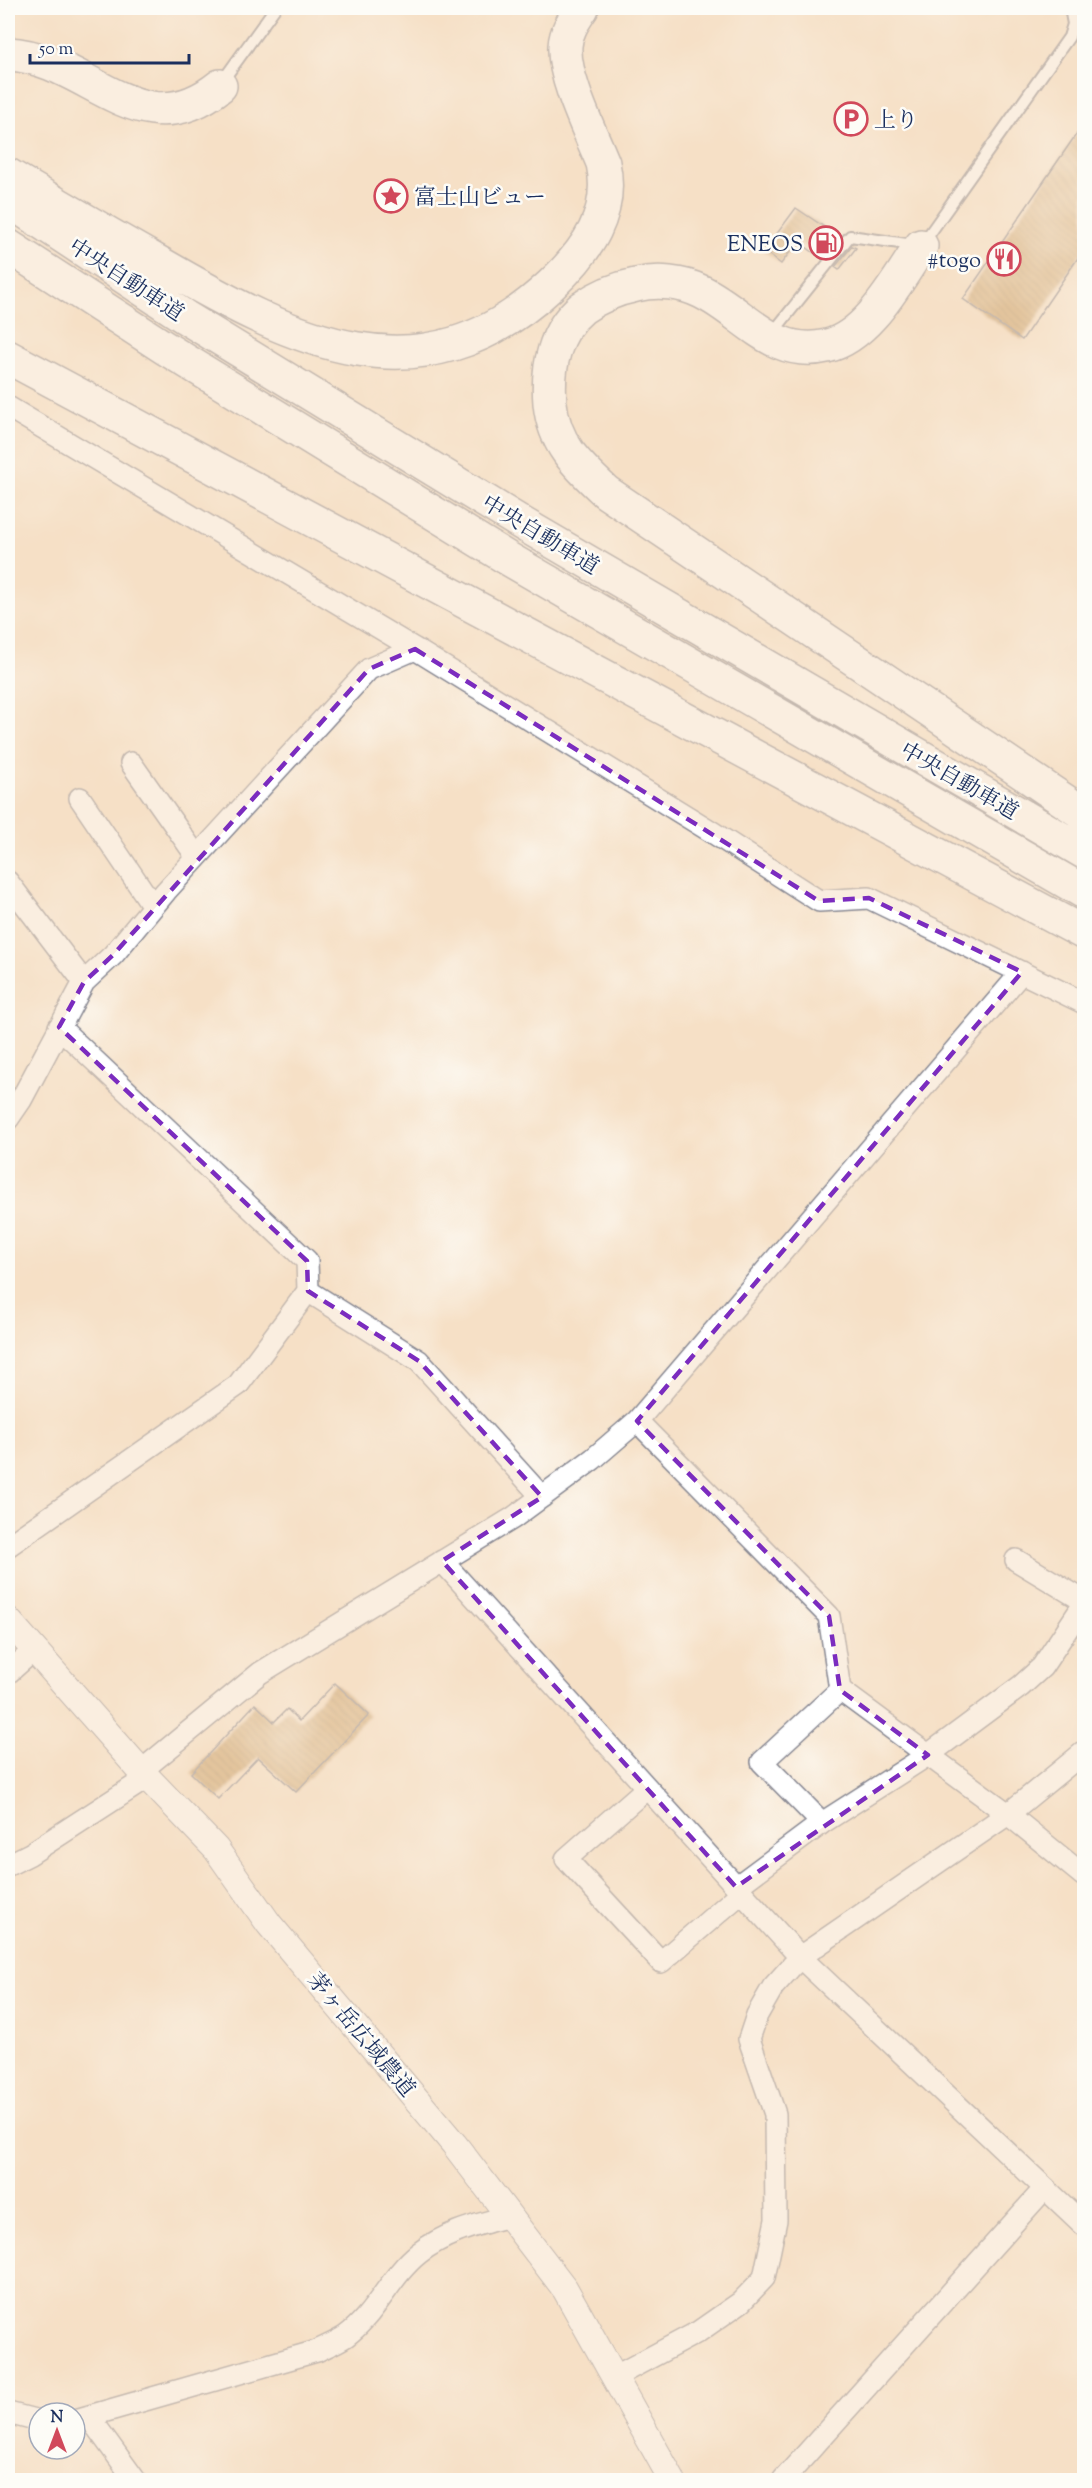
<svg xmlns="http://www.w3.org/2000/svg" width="1092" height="2488" font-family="'Sorts Mill Goudy','Noto Serif JP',serif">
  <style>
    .building { fill: url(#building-back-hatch) }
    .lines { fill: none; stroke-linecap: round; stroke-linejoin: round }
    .service-casing { stroke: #888892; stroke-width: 14 }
    .minor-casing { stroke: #888892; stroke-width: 24 }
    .tertiary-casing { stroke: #888892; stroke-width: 28 }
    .motorway-casing { stroke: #888892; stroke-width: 36 }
    .service { stroke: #fff; stroke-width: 10 }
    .minor { stroke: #fff; stroke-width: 21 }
    .tertiary { stroke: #fff; stroke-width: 26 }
    .motorway { stroke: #fff; stroke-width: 33 }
    .marked { fill: none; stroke: #7b2cbf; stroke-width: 4.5; stroke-dasharray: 12 8; stroke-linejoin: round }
    .labels { text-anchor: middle; stroke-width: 5; stroke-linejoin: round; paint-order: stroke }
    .poi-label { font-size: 22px; fill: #1b2f5e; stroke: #fdfcf7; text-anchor: start }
    .street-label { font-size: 22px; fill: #1b2f5e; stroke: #fdfcf7 }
  </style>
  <defs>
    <pattern id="building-back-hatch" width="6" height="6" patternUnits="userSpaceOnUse" patternTransform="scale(1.5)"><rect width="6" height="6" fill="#cea46b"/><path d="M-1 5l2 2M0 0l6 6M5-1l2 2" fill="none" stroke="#a6865b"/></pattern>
  </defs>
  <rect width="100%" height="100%" fill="#fdfcf7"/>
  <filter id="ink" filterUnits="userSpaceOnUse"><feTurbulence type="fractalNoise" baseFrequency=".0167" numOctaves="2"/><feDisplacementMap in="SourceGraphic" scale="12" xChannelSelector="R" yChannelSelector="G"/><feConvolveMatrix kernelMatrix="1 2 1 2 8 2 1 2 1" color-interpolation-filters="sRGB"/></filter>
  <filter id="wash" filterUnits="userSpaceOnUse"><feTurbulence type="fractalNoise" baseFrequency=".008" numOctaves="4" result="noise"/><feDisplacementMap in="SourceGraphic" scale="24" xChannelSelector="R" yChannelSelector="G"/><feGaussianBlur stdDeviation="1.35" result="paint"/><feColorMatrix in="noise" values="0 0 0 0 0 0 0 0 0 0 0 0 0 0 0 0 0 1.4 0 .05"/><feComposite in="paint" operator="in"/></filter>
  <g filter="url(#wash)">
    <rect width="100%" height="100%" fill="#f6e0c6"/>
    <g id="blocks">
      <path class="building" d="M 1084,123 L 1084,249 L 1022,340 L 963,299 Z
        M 796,208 L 839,237 L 822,259 L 798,241 L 781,264 L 764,251 Z
        M 852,246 L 856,248 L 839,270 L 835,267 Z
        M 335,1683 L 369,1715 L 296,1792 L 258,1757 L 218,1799 L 191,1773 L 255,1704 L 274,1722 L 287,1709 L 299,1721 Z"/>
    </g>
  </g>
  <g filter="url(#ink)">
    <use href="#blocks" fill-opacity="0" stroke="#888892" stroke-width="1.5"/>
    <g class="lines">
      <defs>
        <path id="service" d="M 221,83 L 275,8
          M 771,335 L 850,236 L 921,246 L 1069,37 L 1073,24 L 1070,8"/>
        <path id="minor" d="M 8,407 L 415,649 L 712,832 L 819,901 L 869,898 L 1084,1003
          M 131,763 L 197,857
          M 80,798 L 153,906
          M 8,882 L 84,982
          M 8,1119 L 21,1100 L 84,982 L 113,955 L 166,891 L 369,669 L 415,649
          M 308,1291 L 419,1361 L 542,1497
          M 637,1421 L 829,1616 L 840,1690 L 1008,1814 L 1084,1876
          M 8,1546 L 238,1385 L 308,1291 L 307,1261 L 59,1027
          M 1016,1560 L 1084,1601
          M 442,1561 L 800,1957 L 1084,2225
          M 8,1673 L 34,1650
          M 141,1771 L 260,1673 L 513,1518 L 593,1459 L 637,1421 L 1022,972
          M 647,1788 L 566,1859 L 661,1962 L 741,1893
          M 822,1823 L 762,1762 L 840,1690
          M 8,1865 L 30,1854 L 147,1778
          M 736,1887 L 822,1823 L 928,1755 L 1021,1686 L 1042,1667 L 1084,1604
          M 614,2377 L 698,2332 L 741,2302 L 764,2278 L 776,2220 L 775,2114 L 749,2039 L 757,2015 L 773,1987 L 800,1957 L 1008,1814 L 1084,1752
          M 8,2413 L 39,2421
          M 90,2418 L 135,2480
          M 75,2420 L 317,2351 C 327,2346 337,2342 346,2336 C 376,2314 390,2276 419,2253 C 446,2232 477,2225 509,2216
          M 783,2480 L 1045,2188"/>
        <path id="tertiary" d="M 8,1620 L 141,1771 L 216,1849 L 269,1924 L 454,2144 L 565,2289 L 672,2480"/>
        <path id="motorway" d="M 8,54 C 88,57 140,151 220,86
          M 8,175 C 58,205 110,235 161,264 C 292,340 421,407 551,285 C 587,251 614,214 603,163 C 590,131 563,78 565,46 C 566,31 574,20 582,8
          M 8,200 L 185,317 L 523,524 L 1084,852
          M 8,246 L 165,348 L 507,558 L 1084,892
          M 921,246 C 898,279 869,336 827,346 C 773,359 745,313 702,292 C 682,282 657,280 636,285 C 616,289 599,296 582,308 C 554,331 547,368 550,403 C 554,444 577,465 606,492 L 1084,814
          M 8,357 L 1084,933"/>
      </defs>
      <use href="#service" class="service-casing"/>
      <use href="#minor" class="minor-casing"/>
      <use href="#tertiary" class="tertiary-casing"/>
      <use href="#motorway" class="motorway-casing"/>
      <use href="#service" class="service"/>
      <use href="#minor" class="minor"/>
      <use href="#tertiary" class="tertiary"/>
      <use href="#motorway" class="motorway"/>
    </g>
  </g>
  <path d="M0 0H1092V2488H0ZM 415,649 L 819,901 L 869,898 L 1022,972 L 637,1421 L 829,1616 L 840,1690 L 928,1755 L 736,1887 L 442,1561 L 542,1497 L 419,1361 L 308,1291 L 307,1261 L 59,1027 L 84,982 L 113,955 L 369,669 Z" fill="#f6e0c6" fill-opacity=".55" fill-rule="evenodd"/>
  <path class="marked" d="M 415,649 L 819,901 L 869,898 L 1022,972 L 637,1421 L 829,1616 L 840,1690 L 928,1755 L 736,1887 L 442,1561 L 542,1497 L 419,1361 L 308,1291 L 307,1261 L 59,1027 L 84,982 L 113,955 L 369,669 Z"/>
  <defs>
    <symbol id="parking-ring" viewBox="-11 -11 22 22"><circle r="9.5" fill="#fdfcf7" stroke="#d1495b" stroke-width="1.5"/><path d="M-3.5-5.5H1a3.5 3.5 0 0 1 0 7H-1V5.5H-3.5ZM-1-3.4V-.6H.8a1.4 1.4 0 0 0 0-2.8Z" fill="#d1495b"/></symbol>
    <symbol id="sight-ring" viewBox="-11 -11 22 22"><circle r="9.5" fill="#fdfcf7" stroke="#d1495b" stroke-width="1.5"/><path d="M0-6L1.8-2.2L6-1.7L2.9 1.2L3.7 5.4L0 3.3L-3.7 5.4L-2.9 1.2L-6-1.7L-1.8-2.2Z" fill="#d1495b"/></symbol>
    <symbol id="fuel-ring" viewBox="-11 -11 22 22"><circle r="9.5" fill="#fdfcf7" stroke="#d1495b" stroke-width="1.5"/><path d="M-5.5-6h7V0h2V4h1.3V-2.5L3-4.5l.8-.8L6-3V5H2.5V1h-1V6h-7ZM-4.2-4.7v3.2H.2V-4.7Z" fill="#d1495b"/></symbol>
    <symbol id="restaurant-ring" viewBox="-11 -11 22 22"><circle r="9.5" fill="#fdfcf7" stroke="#d1495b" stroke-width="1.5"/><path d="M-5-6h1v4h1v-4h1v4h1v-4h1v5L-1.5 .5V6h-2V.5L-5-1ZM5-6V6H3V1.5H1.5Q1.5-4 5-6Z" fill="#d1495b"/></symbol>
  </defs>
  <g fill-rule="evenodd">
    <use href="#parking-ring" x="832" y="100" width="38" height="38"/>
    <use href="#sight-ring" x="372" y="177" width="38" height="38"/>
    <use href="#fuel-ring" x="807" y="224" width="38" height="38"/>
    <use href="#restaurant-ring" x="985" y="240" width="38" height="38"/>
  </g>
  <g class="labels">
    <g class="poi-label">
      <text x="874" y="127">上り</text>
      <text x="414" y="204">富士山ビュー</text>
      <text x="803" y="251" text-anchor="end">ENEOS</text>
      <text x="981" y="267" text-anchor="end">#togo</text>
    </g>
    <g class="street-label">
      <text transform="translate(127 279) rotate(33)" y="8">中央自動車道</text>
      <text transform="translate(541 534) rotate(31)" y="8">中央自動車道</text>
      <text transform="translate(960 780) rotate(30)" y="8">中央自動車道</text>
      <text transform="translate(362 2034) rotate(50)" y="8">茅ヶ岳広域農道</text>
    </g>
  </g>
  <rect width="1092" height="2488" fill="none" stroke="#fdfcf7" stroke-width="30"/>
  <g transform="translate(57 2431)"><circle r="28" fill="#fdfcf7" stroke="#a3aaba" stroke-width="1.5"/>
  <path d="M0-4.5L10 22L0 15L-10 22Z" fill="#d1495b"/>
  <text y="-9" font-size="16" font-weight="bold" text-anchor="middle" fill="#1b2f5e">N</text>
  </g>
  <path d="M30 54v9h159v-9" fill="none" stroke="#1b2f5e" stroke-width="3"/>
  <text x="39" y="54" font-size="18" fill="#1b2f5e" stroke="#fdfcf7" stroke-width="4.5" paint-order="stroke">50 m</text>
</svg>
